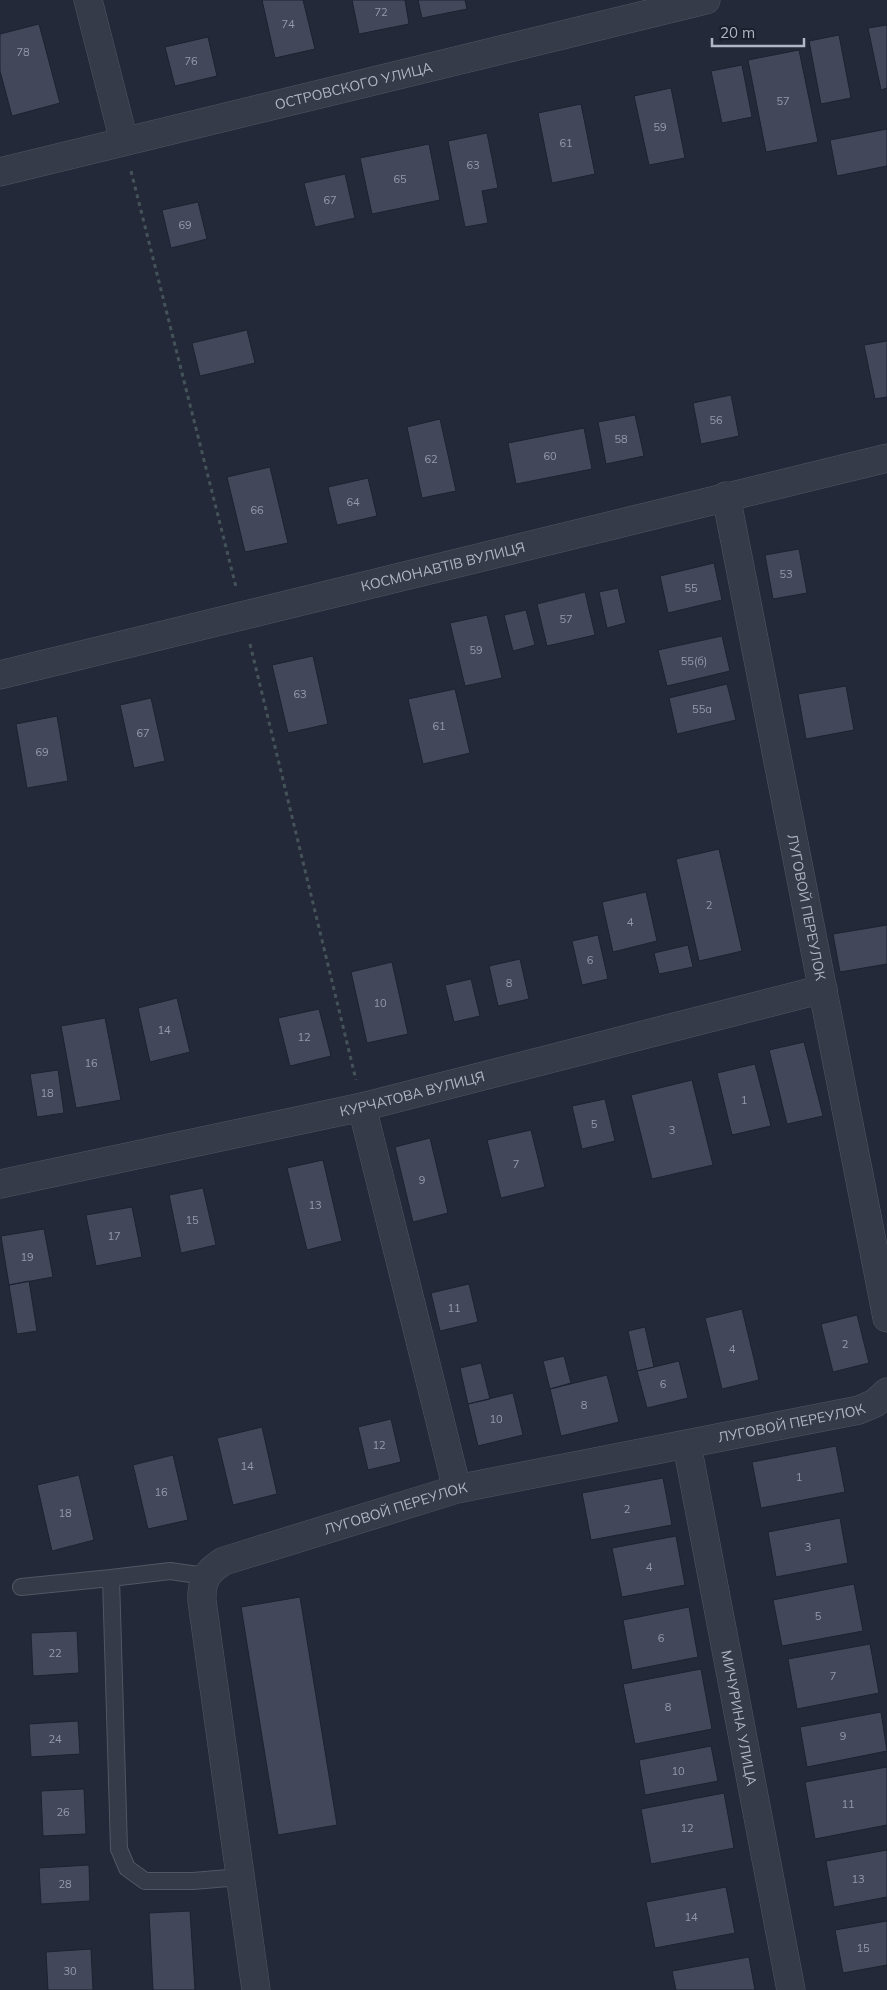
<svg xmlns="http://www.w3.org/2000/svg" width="887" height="1990" font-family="Mulish,sans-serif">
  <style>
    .building { fill: #42485a; stroke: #1d2230 }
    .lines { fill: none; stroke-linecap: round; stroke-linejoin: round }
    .lane-casing { stroke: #515664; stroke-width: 18 }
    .street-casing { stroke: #515664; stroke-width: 29 }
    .path { stroke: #445359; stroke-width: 3; stroke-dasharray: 4 4; stroke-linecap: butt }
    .lane { stroke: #363b49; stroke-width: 16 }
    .street { stroke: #363b49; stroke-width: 28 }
    .labels { text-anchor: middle; stroke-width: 4; stroke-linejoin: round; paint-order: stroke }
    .number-label { font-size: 11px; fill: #959aaa }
    .street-label { font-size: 14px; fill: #b1b6c5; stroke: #1b202e }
  </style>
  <rect width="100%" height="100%" fill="#232939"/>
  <path class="building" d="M 262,0 L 303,0 L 315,49 L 275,58 Z
    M 352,0 L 405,0 L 409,24 L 359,34 Z
    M 418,0 L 465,0 L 467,9 L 422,18 Z
    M 39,24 L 60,103 L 12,116 L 0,71 L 0,34 Z
    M 887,25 L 887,88 L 881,90 L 868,28 Z
    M 839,35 L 851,98 L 821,104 L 809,41 Z
    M 208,37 L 217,76 L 175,86 L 165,47 Z
    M 799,50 L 818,142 L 766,152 L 748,60 Z
    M 742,65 L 752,117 L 722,123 L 711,71 Z
    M 671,88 L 685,158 L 649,165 L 634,96 Z
    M 581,104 L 595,174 L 552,183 L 538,113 Z
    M 887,129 L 887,166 L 837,176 L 830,140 Z
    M 487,133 L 498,188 L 482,191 L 488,223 L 465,227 L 448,141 Z
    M 429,144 L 440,200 L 372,214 L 360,158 Z
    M 345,174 L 355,218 L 315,227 L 304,183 Z
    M 198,202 L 207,239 L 171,248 L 162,210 Z
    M 247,330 L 255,363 L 200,376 L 192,343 Z
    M 887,341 L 887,397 L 875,399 L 864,345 Z
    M 731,395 L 739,436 L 701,444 L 693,403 Z
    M 635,415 L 644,456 L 606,464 L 598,422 Z
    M 440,419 L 456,491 L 422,498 L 407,427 Z
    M 584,428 L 592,469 L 516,484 L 508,443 Z
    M 270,467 L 288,543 L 245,552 L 227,477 Z
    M 368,478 L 377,516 L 337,525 L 328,487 Z
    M 799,549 L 807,593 L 773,599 L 765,555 Z
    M 714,563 L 722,600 L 668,613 L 660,576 Z
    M 618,588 L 626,623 L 607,628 L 599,592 Z
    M 585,592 L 595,635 L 547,646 L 537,604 Z
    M 526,610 L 535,645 L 513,651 L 504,615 Z
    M 487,615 L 502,678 L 465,686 L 450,623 Z
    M 722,636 L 730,671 L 667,686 L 658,650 Z
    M 313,656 L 328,724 L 288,733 L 272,665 Z
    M 727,684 L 736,720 L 677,734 L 669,698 Z
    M 846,686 L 854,730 L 806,739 L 798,694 Z
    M 455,689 L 470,753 L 423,764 L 408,699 Z
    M 151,698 L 165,761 L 134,768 L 120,705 Z
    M 57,716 L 68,781 L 27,788 L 16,724 Z
    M 719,849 L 742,951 L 699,961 L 676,859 Z
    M 646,892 L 657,941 L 613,952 L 602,902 Z
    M 887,925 L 887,964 L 840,972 L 833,934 Z
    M 598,935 L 608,979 L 582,985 L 572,941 Z
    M 688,945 L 693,967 L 659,974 L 654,953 Z
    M 520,959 L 529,999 L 498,1006 L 489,966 Z
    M 392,962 L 408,1034 L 367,1043 L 351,972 Z
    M 471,979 L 480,1016 L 454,1022 L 445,985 Z
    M 177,998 L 190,1052 L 150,1062 L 138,1008 Z
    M 319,1009 L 331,1056 L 290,1066 L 278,1018 Z
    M 105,1018 L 121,1100 L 76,1108 L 61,1026 Z
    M 804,1042 L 823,1116 L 787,1124 L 769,1050 Z
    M 755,1064 L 771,1126 L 732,1135 L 717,1073 Z
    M 58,1070 L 64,1113 L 37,1117 L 30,1074 Z
    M 692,1080 L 713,1165 L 652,1179 L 631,1095 Z
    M 605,1099 L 615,1141 L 582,1149 L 572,1106 Z
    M 531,1130 L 545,1187 L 501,1198 L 487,1140 Z
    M 430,1138 L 448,1213 L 413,1222 L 395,1147 Z
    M 323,1160 L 342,1241 L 307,1250 L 287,1168 Z
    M 203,1188 L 216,1245 L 181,1253 L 169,1195 Z
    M 132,1207 L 142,1257 L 96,1266 L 86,1215 Z
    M 44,1229 L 53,1277 L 9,1285 L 1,1236 Z
    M 29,1281 L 37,1331 L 17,1334 L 9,1285 Z
    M 469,1284 L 478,1322 L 440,1331 L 431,1293 Z
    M 742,1309 L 759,1380 L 722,1389 L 705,1318 Z
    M 857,1315 L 869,1363 L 833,1372 L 821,1324 Z
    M 645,1327 L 654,1367 L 637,1371 L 628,1331 Z
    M 564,1356 L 571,1383 L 550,1389 L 543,1361 Z
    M 679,1361 L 688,1398 L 647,1408 L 637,1371 Z
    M 481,1363 L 490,1399 L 468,1404 L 460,1368 Z
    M 607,1375 L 619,1422 L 561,1436 L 550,1389 Z
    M 513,1393 L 523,1435 L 478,1446 L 468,1404 Z
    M 391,1419 L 401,1462 L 368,1470 L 358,1427 Z
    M 262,1427 L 277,1494 L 233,1505 L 217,1438 Z
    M 836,1446 L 845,1492 L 761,1508 L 752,1462 Z
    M 173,1455 L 188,1520 L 148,1529 L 133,1465 Z
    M 79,1475 L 94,1540 L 52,1551 L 37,1485 Z
    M 663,1478 L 672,1525 L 591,1540 L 582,1493 Z
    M 840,1518 L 848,1563 L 776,1577 L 768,1532 Z
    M 676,1536 L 685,1585 L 622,1597 L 612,1548 Z
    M 854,1584 L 863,1631 L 782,1646 L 773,1600 Z
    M 300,1597 L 337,1825 L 278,1835 L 241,1607 Z
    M 689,1607 L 698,1657 L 632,1670 L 623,1620 Z
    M 77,1631 L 79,1673 L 33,1676 L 31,1633 Z
    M 870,1644 L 879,1693 L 797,1709 L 788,1659 Z
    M 701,1669 L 712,1729 L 635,1744 L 623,1684 Z
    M 881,1712 L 887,1751 L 807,1767 L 800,1727 Z
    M 78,1721 L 80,1754 L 31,1757 L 29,1724 Z
    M 711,1746 L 718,1781 L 645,1795 L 639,1760 Z
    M 887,1767 L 887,1825 L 815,1839 L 805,1782 Z
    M 84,1789 L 86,1834 L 43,1836 L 41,1791 Z
    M 724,1793 L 734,1848 L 651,1864 L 641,1809 Z
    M 887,1850 L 887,1897 L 834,1907 L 826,1861 Z
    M 89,1865 L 90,1901 L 41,1904 L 39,1868 Z
    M 726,1887 L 735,1933 L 655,1948 L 646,1902 Z
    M 190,1911 L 195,1990 L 153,1990 L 149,1913 Z
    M 887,1921 L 887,1965 L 843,1973 L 835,1930 Z
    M 91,1949 L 93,1990 L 48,1990 L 46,1952 Z
    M 749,1957 L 755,1990 L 676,1990 L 672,1971 Z"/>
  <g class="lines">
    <defs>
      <path id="lane" d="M 205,1576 L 170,1571 L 111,1578 L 119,1849 L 127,1868 L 145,1881 L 193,1881 L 240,1877
        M 21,1587 L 111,1578"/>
      <g id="street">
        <path d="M 88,0 L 124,141"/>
        <path id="s1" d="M 0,172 L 706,0"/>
        <path id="s2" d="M 726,496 L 887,1318"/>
        <path id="s3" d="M 0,675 L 887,458"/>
        <path d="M 362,1107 L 457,1489"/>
        <path id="s4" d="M 0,1184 L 362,1107 L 823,989"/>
        <path id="s5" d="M 687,1445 L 791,1990"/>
        <path id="s6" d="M 256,1990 L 202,1601 C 201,1581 207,1571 224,1561 L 457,1489 L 859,1410 L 875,1403 L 887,1392"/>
      </g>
    </defs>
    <use href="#lane" class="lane-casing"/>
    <use href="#street" class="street-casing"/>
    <path class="path" d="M 131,171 L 236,587
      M 250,644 L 356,1080"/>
    <use href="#lane" class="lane"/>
    <use href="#street" class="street"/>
  </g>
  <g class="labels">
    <g class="number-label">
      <text x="381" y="16">72</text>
      <text x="288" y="28">74</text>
      <text x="23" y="56">78</text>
      <text x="191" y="65">76</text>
      <text x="783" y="105">57</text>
      <text x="660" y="131">59</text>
      <text x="566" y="147">61</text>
      <text x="473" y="169">63</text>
      <text x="400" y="183">65</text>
      <text x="330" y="204">67</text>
      <text x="185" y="229">69</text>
      <text x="716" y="424">56</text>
      <text x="621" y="443">58</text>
      <text x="550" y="460">60</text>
      <text x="431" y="463">62</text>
      <text x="353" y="506">64</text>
      <text x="257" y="514">66</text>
      <text x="786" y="578">53</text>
      <text x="691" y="592">55</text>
      <text x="566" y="623">57</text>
      <text x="476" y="654">59</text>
      <text x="694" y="665">55(б)</text>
      <text x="300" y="698">63</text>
      <text x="702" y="713">55а</text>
      <text x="439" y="730">61</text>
      <text x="143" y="737">67</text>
      <text x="42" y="756">69</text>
      <text x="709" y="909">2</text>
      <text x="630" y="926">4</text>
      <text x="590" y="964">6</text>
      <text x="509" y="987">8</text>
      <text x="380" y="1007">10</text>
      <text x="164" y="1034">14</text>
      <text x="304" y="1041">12</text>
      <text x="91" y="1067">16</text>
      <text x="47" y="1097">18</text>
      <text x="744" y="1104">1</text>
      <text x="594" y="1128">5</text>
      <text x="672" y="1134">3</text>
      <text x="516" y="1168">7</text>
      <text x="422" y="1184">9</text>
      <text x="315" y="1209">13</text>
      <text x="192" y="1224">15</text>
      <text x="114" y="1240">17</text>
      <text x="27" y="1261">19</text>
      <text x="454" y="1312">11</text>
      <text x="845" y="1348">2</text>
      <text x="732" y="1353">4</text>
      <text x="663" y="1388">6</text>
      <text x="584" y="1409">8</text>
      <text x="496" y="1423">10</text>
      <text x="379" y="1449">12</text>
      <text x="247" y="1470">14</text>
      <text x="799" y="1481">1</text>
      <text x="161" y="1496">16</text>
      <text x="627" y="1513">2</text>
      <text x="65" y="1517">18</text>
      <text x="808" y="1551">3</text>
      <text x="649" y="1571">4</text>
      <text x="818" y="1620">5</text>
      <text x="661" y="1642">6</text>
      <text x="55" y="1657">22</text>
      <text x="833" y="1680">7</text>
      <text x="668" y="1711">8</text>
      <text x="843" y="1740">9</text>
      <text x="55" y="1743">24</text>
      <text x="678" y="1775">10</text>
      <text x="848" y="1808">11</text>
      <text x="63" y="1816">26</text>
      <text x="687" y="1832">12</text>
      <text x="858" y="1883">13</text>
      <text x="65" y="1888">28</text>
      <text x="691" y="1921">14</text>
      <text x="863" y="1952">15</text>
      <text x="70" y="1975">30</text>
    </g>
    <g class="street-label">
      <text dy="5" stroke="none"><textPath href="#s1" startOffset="364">ОСТРОВСКОГО УЛИЦА</textPath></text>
      <text dy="5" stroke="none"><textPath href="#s3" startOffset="456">КОСМОНАВТІВ ВУЛИЦЯ</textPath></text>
      <text dy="5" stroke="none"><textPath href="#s2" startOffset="419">ЛУГОВОЙ ПЕРЕУЛОК</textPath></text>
      <text dy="5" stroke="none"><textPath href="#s4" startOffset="422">КУРЧАТОВА ВУЛИЦЯ</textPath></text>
      <text dy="5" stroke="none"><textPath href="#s6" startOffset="1026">ЛУГОВОЙ ПЕРЕУЛОК</textPath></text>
      <text dy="5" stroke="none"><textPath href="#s6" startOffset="621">ЛУГОВОЙ ПЕРЕУЛОК</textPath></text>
      <text dy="5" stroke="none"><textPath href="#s5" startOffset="278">МИЧУРИНА УЛИЦА</textPath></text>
    </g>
  </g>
  <path d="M712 38v8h92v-8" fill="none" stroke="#b1b6c5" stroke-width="2.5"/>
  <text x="720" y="38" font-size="15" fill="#b1b6c5" stroke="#1b202e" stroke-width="4" paint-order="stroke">20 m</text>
</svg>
